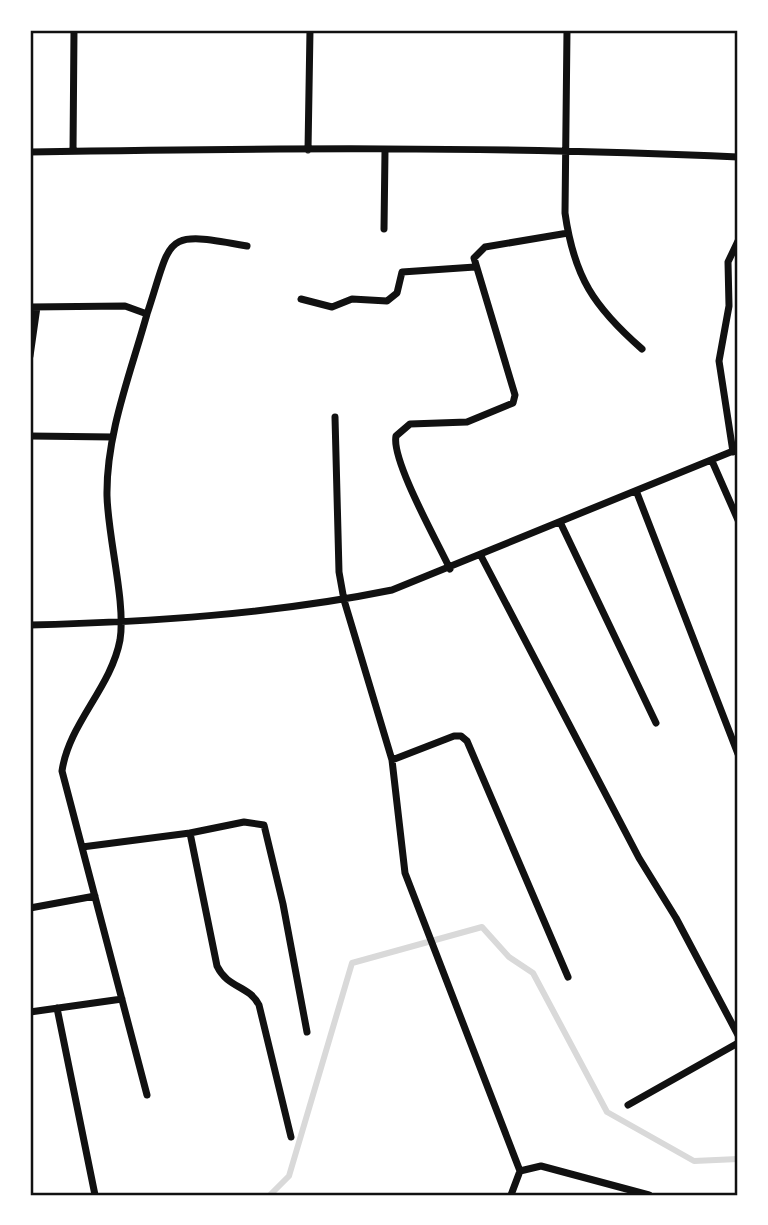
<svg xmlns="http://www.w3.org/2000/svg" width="768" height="1225" font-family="'Work Sans',sans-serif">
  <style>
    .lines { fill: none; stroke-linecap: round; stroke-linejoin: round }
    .stream { stroke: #d9d9d9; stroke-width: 6 }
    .minor { stroke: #111; stroke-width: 7 }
    .neatline { fill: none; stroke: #111; stroke-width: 2.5 }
  </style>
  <rect width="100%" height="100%" fill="#fff"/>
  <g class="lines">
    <path class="stream" d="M 270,1195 L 289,1176 L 352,963 L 482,927 L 509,957 L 533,973 L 607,1112 L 694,1161 L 738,1159"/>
    <path class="minor" d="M 567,30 L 565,213 C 574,277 594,307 642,349
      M 308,150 L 310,30
      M 73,151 L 74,30
      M 30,152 C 265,148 503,146 738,157
      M 384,229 L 385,151
      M 301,299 L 332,307 L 352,299 L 387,301 L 397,293 L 402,272 L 475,267
      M 30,307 L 125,306 L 147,314 C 131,372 106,434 107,496 C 108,538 126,603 120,640 C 111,688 69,723 62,771 L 147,1095
      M 147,314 C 173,236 161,230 247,246
      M 30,356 L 37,307
      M 335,417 L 339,572 L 344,600 L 392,760 L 405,873 L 520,1171
      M 30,436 L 113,437
      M 733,452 L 719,361 L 729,306 L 728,262 L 738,241
      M 712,461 L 738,520
      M 637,493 L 738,754
      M 561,524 L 656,723
      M 481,556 L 639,858 L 676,918 L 738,1035
      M 450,569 C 438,543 391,460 396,436 L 410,424 L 467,422 L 513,403 L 515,395 L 474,258 L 485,247 L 568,233
      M 30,625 C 150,622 274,614 392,590 L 738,449
      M 392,760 L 454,736 L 461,736 L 467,741 L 568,977
      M 190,833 L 217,966 C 228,989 249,985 259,1005 L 291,1137
      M 82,847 L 190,833 L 244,822 L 264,825 L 283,904 L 307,1032
      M 30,908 L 95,896
      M 57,1008 L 95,1195
      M 30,1012 L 122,999
      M 628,1105 L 738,1043
      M 511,1195 L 520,1171 L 541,1166 L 649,1195"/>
  </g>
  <rect width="768" height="1225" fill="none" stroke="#ffffff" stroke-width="63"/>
  <rect x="32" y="32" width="704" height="1162" class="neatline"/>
</svg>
